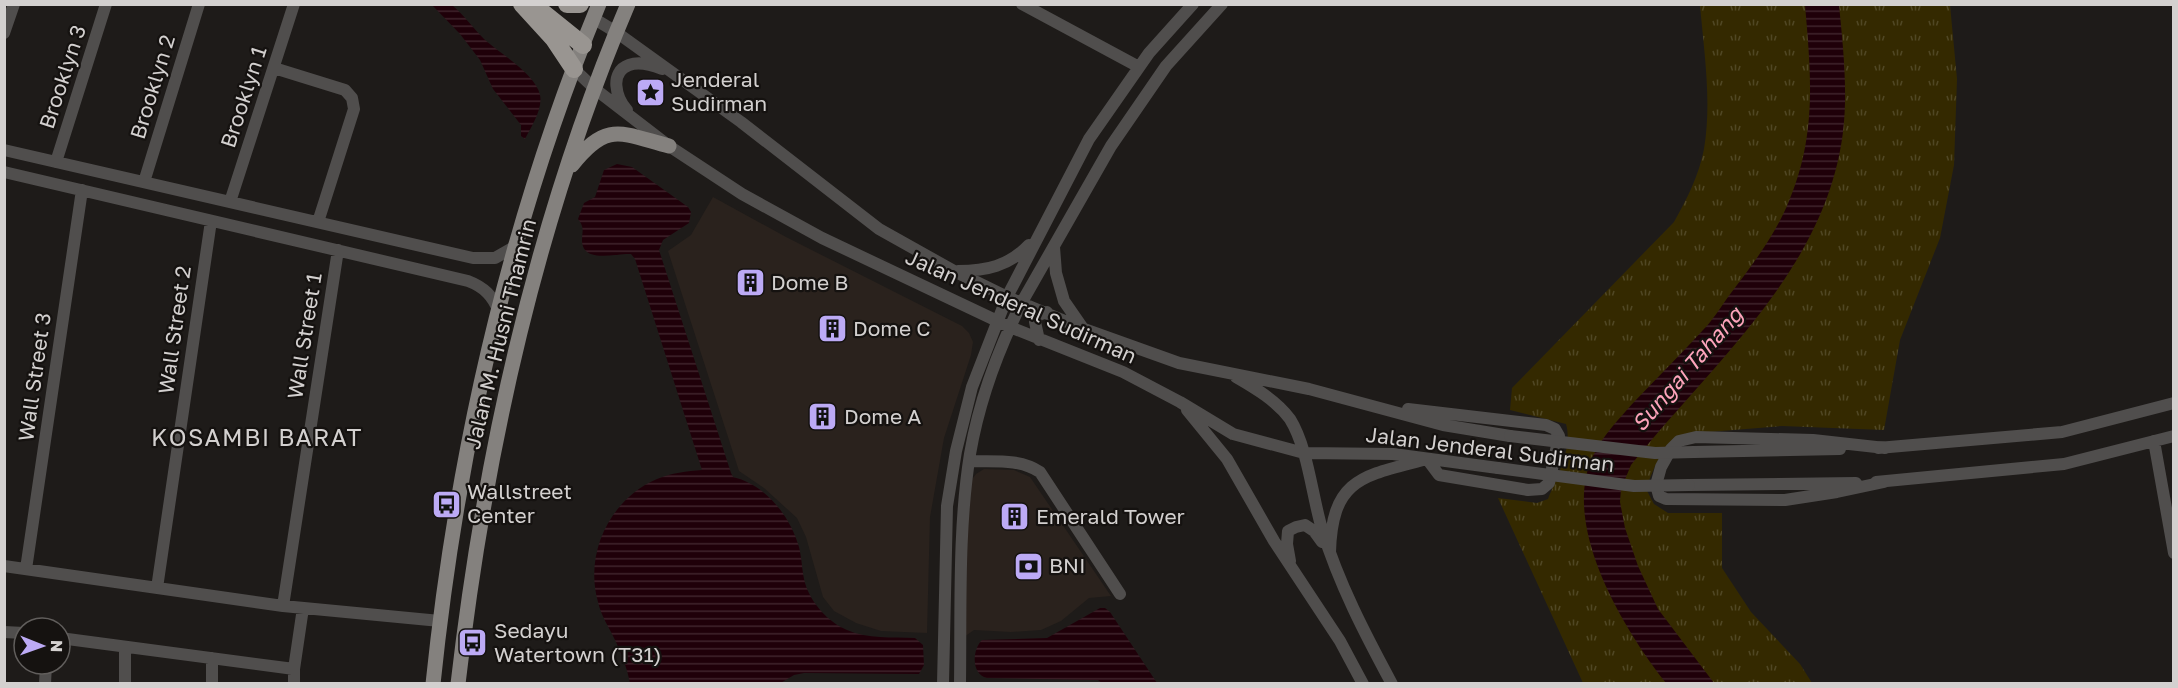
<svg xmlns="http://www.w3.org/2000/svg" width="2178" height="688" font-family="'Golos Text',sans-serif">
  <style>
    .built { fill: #2a221d }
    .grass { fill: url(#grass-tufts) }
    .water { fill: url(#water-rules) }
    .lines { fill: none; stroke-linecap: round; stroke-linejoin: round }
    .minor { stroke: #504e4d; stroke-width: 12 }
    .major { stroke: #84817e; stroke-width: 15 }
    .highway { stroke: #999591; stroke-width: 18 }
    .minor-bridge { stroke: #504e4d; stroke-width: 12 }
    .labels { text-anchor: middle; stroke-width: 4.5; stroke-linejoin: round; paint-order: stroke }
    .street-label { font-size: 21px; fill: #d3d0cf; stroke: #151210 }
    .poi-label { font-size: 21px; fill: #d3d0cf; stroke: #151210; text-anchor: start }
    .water-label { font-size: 22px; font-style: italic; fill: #fea4bb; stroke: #151210 }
    .quarter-label { font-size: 24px; letter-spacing: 1.5px; fill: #d3d0cf; stroke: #151210 }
  </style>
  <defs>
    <pattern id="grass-tufts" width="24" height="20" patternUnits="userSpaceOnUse" patternTransform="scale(1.5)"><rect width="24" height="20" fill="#342900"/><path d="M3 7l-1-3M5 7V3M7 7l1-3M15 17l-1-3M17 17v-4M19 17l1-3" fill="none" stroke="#504724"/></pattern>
    <pattern id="water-rules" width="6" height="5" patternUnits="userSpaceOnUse" patternTransform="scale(1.5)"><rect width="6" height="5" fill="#1f0009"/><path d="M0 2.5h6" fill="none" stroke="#3f242c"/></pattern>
  </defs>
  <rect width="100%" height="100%" fill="#1e1b19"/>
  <path class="built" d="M 713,197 L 786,237 L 962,326 L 969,333 L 973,342 L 971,355 L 944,438 L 930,517 L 927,633 L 881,631 L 856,623 L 834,611 L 823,597 L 806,537 L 797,518 L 764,488 L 739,471 L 668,251 L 691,235 Z
    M 984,469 L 1014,470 L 1030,477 L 1111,596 L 1089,598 L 1061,621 L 1041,630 L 1011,632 L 974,630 L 964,637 L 968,498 L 970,482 L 976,474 Z"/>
  <path class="grass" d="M 1700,5 L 1950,5 L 1957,79 L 1954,165 L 1940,238 L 1900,340 L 1884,430 L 1782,426 L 1684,434 C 1662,445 1654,467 1646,489 L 1654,504 L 1668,513 L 1722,513 L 1722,568 L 1751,612 L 1800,664 L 1812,683 L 1583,683 L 1498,498 L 1537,503 L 1548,499 C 1557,476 1573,447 1566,424 L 1510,410 L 1512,388 L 1674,222 C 1687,199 1699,175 1704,149 C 1712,102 1704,52 1700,5 Z"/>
  <path class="water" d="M 432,5 L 452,5 C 464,15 473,28 484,39 C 499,53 536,74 540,95 C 543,109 531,127 525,139 L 521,136 L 521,125 L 493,89 L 480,60 L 460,34 Z
    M 1805,5 L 1839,5 C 1843,46 1848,90 1843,132 C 1826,270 1712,363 1631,465 L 1621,489 L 1620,502 L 1625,528 L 1638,566 L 1658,609 L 1714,683 L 1666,683 C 1624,630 1560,525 1593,456 C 1603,435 1619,419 1634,402 C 1657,378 1681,354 1703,330 C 1713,320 1720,308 1728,297 C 1750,268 1775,236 1789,201 C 1817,134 1811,75 1805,5 Z
    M 617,164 L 632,167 L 688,207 L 691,212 L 689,223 L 663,240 L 659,250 L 731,473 L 733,477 C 766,485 790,516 799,547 C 802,559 802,572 805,583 C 811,603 828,622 847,630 C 868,639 892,637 915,638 L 923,645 L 924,665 L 919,674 L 804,673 L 794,675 L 779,684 L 630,683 C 627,668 622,654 615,640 C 609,627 601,616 598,602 C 584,553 610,499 657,479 C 671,473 687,471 702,470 L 635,259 L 631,254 C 617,253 583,264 582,241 C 582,231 585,228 578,219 L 584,203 L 595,197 L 604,170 Z
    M 1100,608 L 1105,608 L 1110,612 L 1157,683 L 1103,684 L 1098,680 L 1091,680 L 987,678 C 971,674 972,650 982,640 L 1047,638 Z"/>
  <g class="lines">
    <path class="minor" d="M 1022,4 L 1139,67
      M 593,18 L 616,32 L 741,122 L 879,229 L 954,271 L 1007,297 L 1084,329 L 1179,363 L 1309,389 L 1443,425 L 1510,436
      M 4,33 L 14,4
      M 274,68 L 345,90 L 352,98 L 354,109 L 318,222
      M 574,69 L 595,89 L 669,146 L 742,194 L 822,238 L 1010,327 L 1123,372 L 1180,402 L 1233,434 L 1304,453 L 1393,454 L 1498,468
      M 627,110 C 616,98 609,72 629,65 C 640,61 652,65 662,69
      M 4,150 L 473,258 L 495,258 L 516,246
      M 56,162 L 106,4
      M 4,172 L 468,281 C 484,287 493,296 499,312
      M 144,182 L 199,4
      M 230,202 L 294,4
      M 1054,247 L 1056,273 L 1064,301 L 1082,327
      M 958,271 C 986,271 1009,266 1029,245
      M 1039,340 L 1035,322 L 1038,315 L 1047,312
      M 1236,377 C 1255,388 1277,401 1290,419 C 1308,448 1312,496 1322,529 C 1339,584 1365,634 1392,684
      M 1187,410 L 1227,459 L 1274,541 L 1340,641 L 1363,684
      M 2154,441 L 2174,553
      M 1878,448 L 2062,432 L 2174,403
      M 1694,452 L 1840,449
      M 969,461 C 993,462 1019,458 1040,472 L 1120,594
      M 1876,482 L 2064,464 L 2174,436
      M 1884,482 L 1837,492 L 1785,500 L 1666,499 L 1659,496 L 1656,485 L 1661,467 L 1671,449 L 1679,441 L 1696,437 L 1813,440 L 1885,448
      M 1689,485 L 1856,483
      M 1330,552 C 1332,477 1364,476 1427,459 L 1439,475 L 1528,490 L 1542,489 L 1549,483 L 1559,436 L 1555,429 L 1546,425 L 1408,409
      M 1290,561 L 1287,544 L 1288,531 L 1296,527 L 1305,525 L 1314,531 L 1322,542
      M 4,566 L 283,606 L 440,621
      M 26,569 L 82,190
      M 157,588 L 211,221
      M 283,606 L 338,250
      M 4,632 L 24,633
      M 60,638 L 294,669
      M 45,684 L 46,664
      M 125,684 L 125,647
      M 212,684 L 212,658
      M 294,684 L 294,669 L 303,608
      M 943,684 L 947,506 L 956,451 L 972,387 L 1007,297 L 1089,139 L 1149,53 L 1193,4
      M 960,684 C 961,607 958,529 970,454 C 979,401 998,350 1022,302 L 1111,146 L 1166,66 L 1222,4"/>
    <path class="major" d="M 572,165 C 607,121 620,133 669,146
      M 433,684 C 457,452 510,220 599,4
      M 458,684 C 485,451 536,220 628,4"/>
    <path class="highway" d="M 522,4 L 554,39 L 574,69
      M 567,4 L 580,4
      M 542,12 L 583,45"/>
    <path class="minor-bridge" d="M 1510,436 L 1655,453 L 1694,452
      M 1498,468 L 1634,486 L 1689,485"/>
  </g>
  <defs>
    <symbol id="sight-square" viewBox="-11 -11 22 22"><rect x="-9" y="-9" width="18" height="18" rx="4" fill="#bcaaf5" stroke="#151210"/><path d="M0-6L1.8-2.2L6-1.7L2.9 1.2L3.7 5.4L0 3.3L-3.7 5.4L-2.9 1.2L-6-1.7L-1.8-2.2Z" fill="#111"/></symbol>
    <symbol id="building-square" viewBox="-11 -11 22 22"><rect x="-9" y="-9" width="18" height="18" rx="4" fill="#bcaaf5" stroke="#151210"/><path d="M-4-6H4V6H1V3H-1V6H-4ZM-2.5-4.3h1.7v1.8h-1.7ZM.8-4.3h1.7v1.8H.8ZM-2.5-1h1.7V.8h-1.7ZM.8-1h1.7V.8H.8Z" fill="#111"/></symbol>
    <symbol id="bus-square" viewBox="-11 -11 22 22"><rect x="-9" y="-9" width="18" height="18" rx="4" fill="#bcaaf5" stroke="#151210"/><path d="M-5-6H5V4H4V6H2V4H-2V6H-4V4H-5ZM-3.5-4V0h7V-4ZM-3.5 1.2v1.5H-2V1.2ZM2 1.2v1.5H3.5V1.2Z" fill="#111"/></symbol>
    <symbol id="bank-square" viewBox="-11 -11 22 22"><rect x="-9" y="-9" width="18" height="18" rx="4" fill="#bcaaf5" stroke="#151210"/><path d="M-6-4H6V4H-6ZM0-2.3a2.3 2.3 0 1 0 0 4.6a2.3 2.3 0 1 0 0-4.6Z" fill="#111"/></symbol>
  </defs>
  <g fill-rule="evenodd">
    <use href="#sight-square" x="634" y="76" width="33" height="33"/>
    <use href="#building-square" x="734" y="266" width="33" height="33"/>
    <use href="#building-square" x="816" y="312" width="33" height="33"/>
    <use href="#building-square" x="806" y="400" width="33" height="33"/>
    <use href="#bus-square" x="430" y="488" width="33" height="33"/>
    <use href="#building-square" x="998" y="500" width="33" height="33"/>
    <use href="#bank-square" x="1012" y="550" width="33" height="33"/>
    <use href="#bus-square" x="456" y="626" width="33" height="33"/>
  </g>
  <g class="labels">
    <g class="street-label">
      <text transform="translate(63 77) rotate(-72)" y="7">Brooklyn 3</text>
      <text transform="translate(153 87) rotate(-73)" y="7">Brooklyn 2</text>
      <text transform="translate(244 97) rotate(-72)" y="7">Brooklyn 1</text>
      <text transform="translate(1021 307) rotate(24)" y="7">Jalan Jenderal Sudirman</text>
      <text transform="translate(175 330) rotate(-82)" y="7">Wall Street 2</text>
      <text transform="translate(501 334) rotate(-76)" y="7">Jalan M. Husni Thamrin</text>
      <text transform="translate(305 336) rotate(-81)" y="7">Wall Street 1</text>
      <text transform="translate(35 377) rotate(-82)" y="7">Wall Street 3</text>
      <text transform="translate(1490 450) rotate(7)" y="7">Jalan Jenderal Sudirman</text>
    </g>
    <g class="poi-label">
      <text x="671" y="87">Jenderal<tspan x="671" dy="24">Sudirman</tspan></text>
      <text x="771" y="290">Dome B</text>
      <text x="853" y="336">Dome C</text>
      <text x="844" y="424">Dome A</text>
      <text x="467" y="499">Wallstreet<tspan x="467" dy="24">Center</tspan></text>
      <text x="1036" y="524">Emerald Tower</text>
      <text x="1049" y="573">BNI</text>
      <text x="494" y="638">Sedayu<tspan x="494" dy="24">Watertown (T31)</tspan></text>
    </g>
    <g class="water-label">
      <text transform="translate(1687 369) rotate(-49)" y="8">Sungai Tahang</text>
    </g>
    <g class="quarter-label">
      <text x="257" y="446">KOSAMBI BARAT</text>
    </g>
  </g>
  <rect width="2178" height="688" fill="none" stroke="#d3d0cf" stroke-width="12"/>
  <g transform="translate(42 646) rotate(91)"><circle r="28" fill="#151210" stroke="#615e5c" stroke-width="1.5"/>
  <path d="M0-4.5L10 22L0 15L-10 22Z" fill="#bcaaf5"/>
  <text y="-9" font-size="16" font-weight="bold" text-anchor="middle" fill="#d3d0cf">N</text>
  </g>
</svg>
